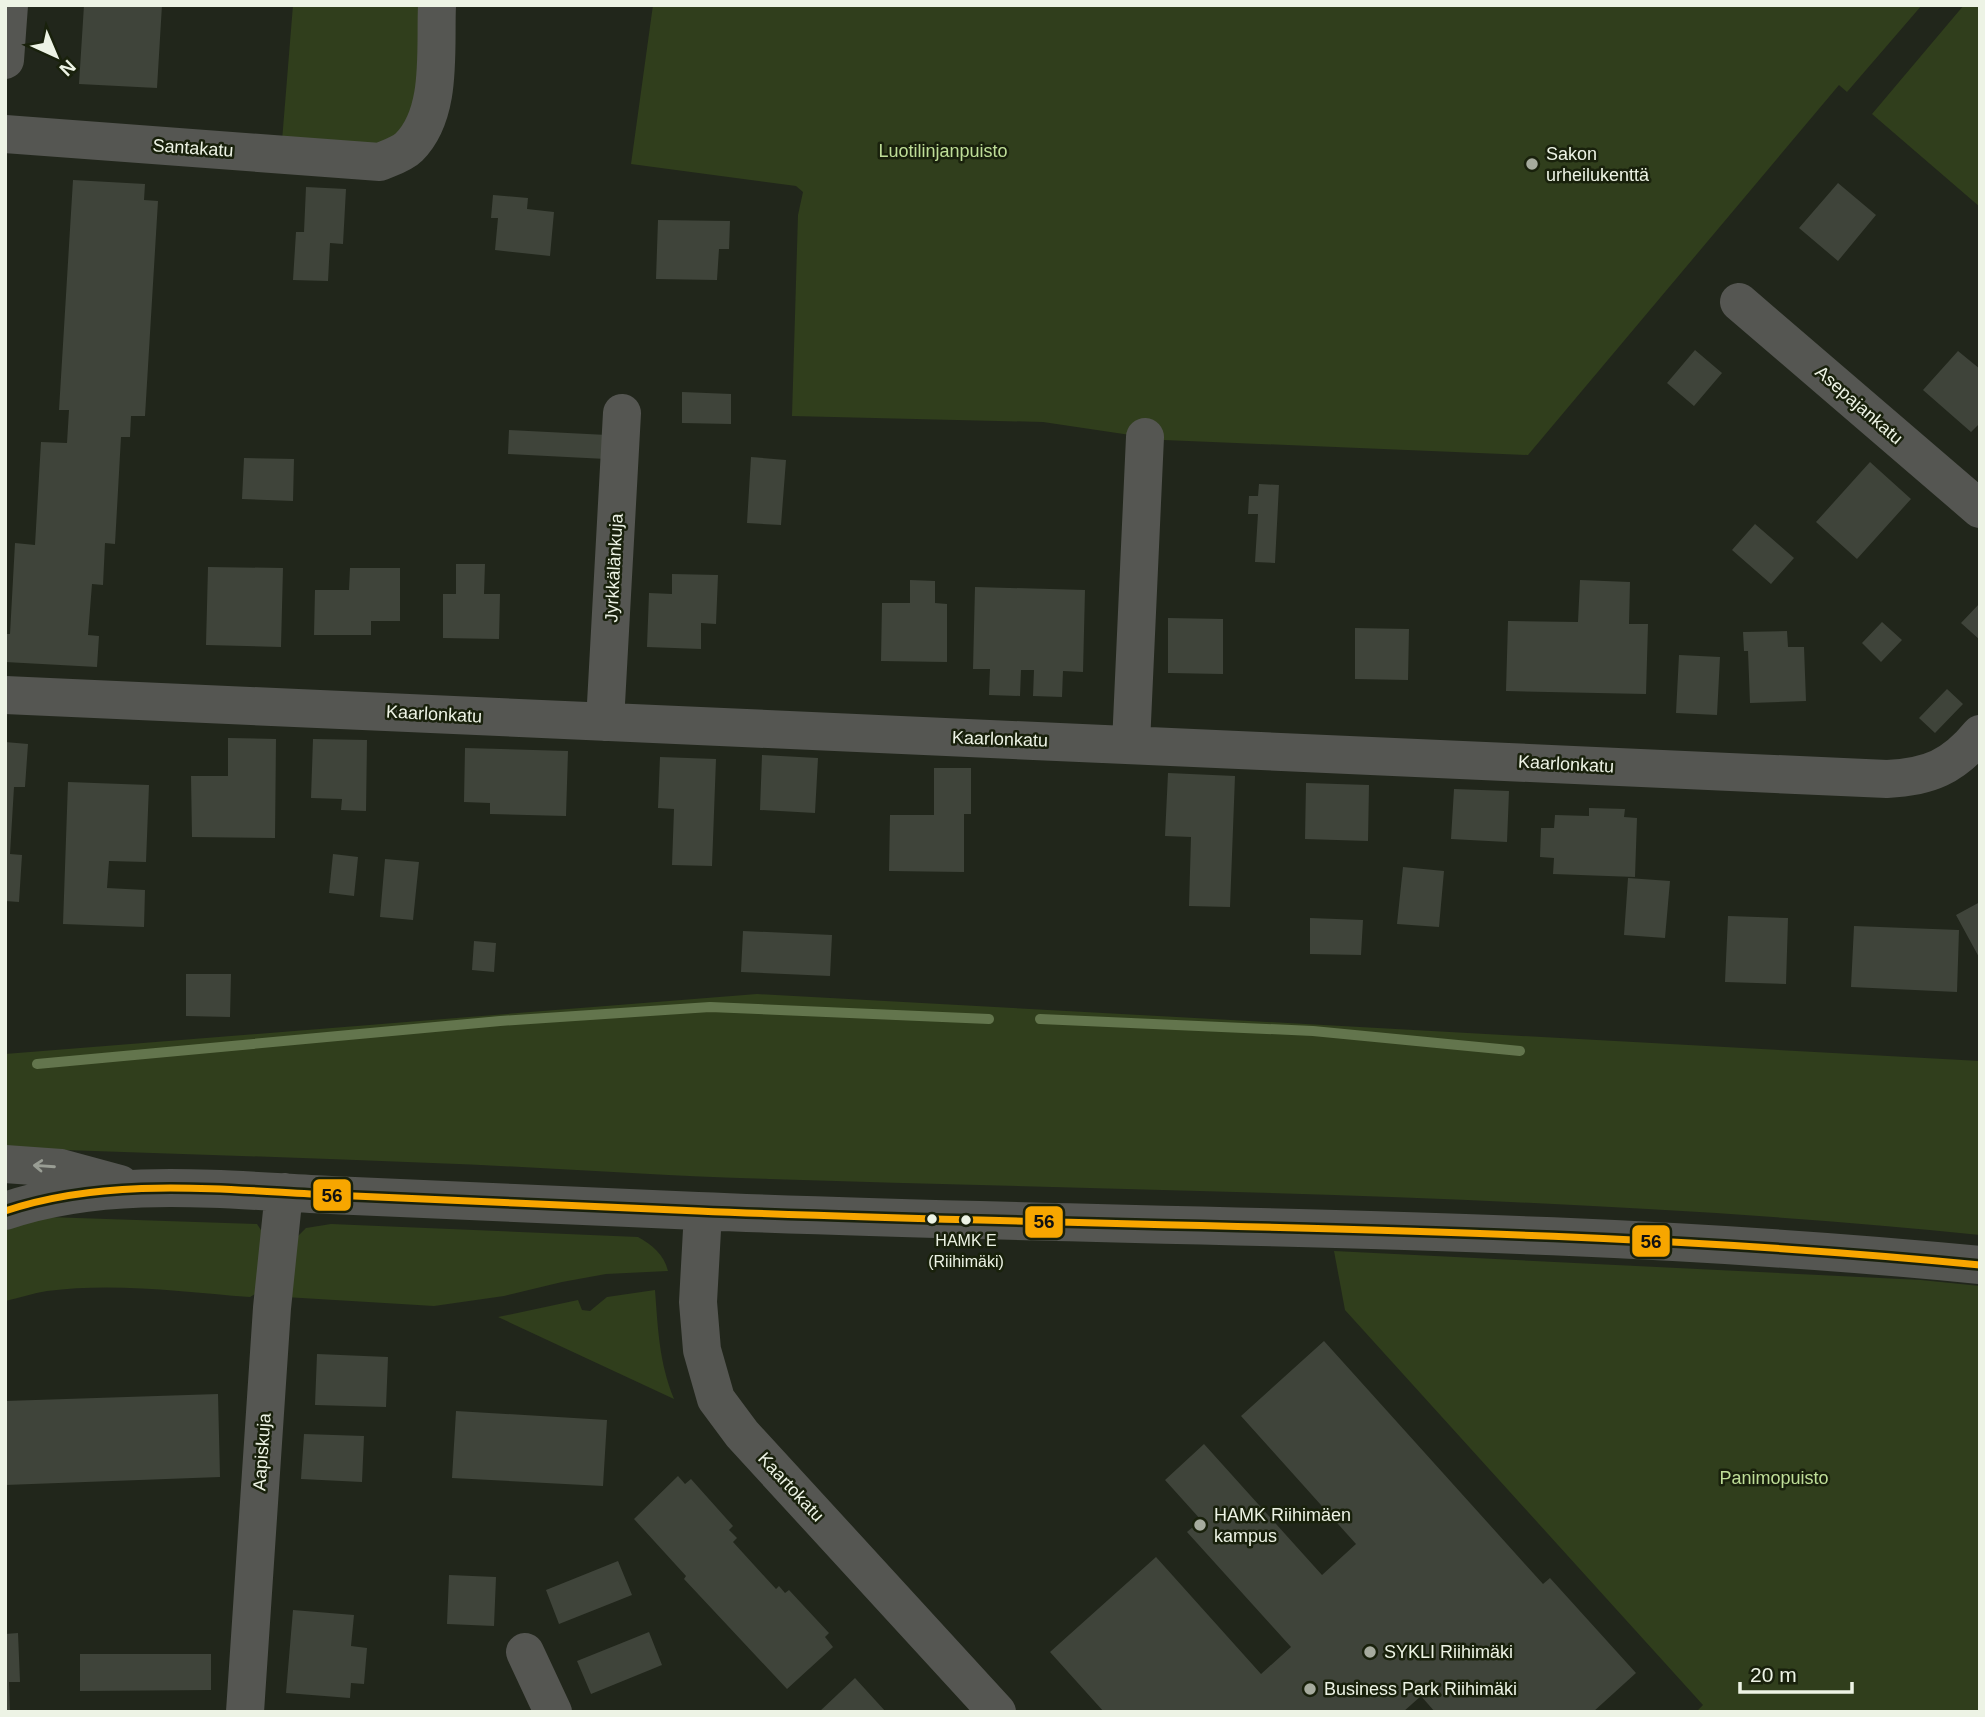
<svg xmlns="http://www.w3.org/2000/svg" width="1985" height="1717" font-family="Helvetica,sans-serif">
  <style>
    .green { fill: #303e1c }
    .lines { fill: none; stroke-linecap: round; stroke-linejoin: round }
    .stream { stroke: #63754d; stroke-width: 10 }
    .building { fill: #3f443a }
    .minor { stroke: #555652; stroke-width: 38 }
    .bus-1-casing { stroke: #19210c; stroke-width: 12 }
    .bus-1 { stroke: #f7a600; stroke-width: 7 }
    .oneway { stroke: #999d94 }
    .poi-dot { fill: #a6ab9e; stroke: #19210c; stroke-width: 2.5 }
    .bus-dot { fill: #edf3e5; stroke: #19210c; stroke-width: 2.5 }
    .labels { text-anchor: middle; stroke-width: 5; stroke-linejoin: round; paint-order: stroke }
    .bus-label { font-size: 16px; fill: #edf3e5; stroke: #19210c }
    .street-label { font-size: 18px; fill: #edf3e5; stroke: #19210c }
    .park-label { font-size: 18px; fill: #bfde98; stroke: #19210c }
    .poi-label { font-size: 18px; fill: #edf3e5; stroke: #19210c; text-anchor: start }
    .line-badge { stroke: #19210c; stroke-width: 2.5 }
    .pale-badge-label { font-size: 19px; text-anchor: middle; font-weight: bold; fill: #111 }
  </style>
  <rect width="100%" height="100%" fill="#21261b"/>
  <path class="green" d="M 293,5 L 425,5 L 421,92 L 399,133 L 385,142 L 368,145 L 282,141 Z
    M 653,5 L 1922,5 L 1847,92 L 1839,85 L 1528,455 L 1164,440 L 1043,422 L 792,416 L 798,215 L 803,192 L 796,186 L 631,164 Z
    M 1964,5 L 1980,5 L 1980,207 L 1872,114 Z
    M 757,994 L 1980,1061 L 1980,1235 C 1578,1194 1173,1192 769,1179 C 657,1176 545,1167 432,1163 C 290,1157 148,1153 5,1148 L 5,1054 Z
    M 47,1217 L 257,1224 L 263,1233 L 262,1290 L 250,1297 C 184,1292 114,1282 47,1291 C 33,1293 19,1298 5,1301 L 5,1229 Z
    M 331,1224 L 638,1237 C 652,1245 664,1254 668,1271 L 606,1274 L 562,1282 L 504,1296 L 434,1306 L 285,1297 L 293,1241 L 306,1228 Z
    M 1334,1251 L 1921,1280 L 1980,1286 L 1980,1712 L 1696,1712 L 1703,1705 L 1345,1310 Z
    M 655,1290 C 658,1329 659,1362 674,1399 L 498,1317 L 578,1300 L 582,1310 L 590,1311 L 607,1297 Z"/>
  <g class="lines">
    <path class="stream" d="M 1040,1019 L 1313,1031 L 1520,1051
      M 37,1064 L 500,1021 L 710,1007 L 989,1019"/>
  </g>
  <path class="building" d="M 84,5 L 162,5 L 157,88 L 79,84 Z
    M 73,180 L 145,184 L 144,200 L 158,201 L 145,416 L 131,416 L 130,437 L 121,437 L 115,544 L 105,543 L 103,585 L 92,584 L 88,635 L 99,636 L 97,667 L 5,662 L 5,634 L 10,634 L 15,543 L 35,545 L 41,442 L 67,443 L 69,410 L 59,410 Z
    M 1838,183 L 1876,215 L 1838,261 L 1799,228 Z
    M 306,187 L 346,189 L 343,244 L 330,243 L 328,281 L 293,280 L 296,232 L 304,232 Z
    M 493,195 L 528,198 L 527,209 L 554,212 L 550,256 L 495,250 L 498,218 L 491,218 Z
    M 658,220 L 730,221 L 729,249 L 719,249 L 717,280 L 656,279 Z
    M 1695,350 L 1722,373 L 1694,406 L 1667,383 Z
    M 1958,351 L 1980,369 L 1980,423 L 1971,432 L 1923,390 Z
    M 682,392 L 731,394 L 731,424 L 682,423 Z
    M 509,430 L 607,435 L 606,459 L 508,454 Z
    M 751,457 L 786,460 L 781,525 L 747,523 Z
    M 244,458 L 294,459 L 293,501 L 242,499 Z
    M 1870,462 L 1911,499 L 1857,559 L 1816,522 Z
    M 1259,484 L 1279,485 L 1275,563 L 1255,562 L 1258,514 L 1248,514 L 1249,496 L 1258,496 Z
    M 1755,524 L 1794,558 L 1771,584 L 1732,550 Z
    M 456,564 L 485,564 L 484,594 L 500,594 L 499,639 L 443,638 L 443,594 L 456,594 Z
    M 208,567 L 283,568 L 281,647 L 206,645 Z
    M 350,568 L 400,568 L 400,621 L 371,621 L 371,635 L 314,635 L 315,590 L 349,590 Z
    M 672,574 L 718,575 L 716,624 L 701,623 L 701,649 L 647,647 L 649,593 L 672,594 Z
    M 910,580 L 935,581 L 935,603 L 947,604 L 947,662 L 881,661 L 882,603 L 910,603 Z
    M 1580,580 L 1630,582 L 1629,624 L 1648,624 L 1646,694 L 1506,691 L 1508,621 L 1578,622 Z
    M 975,587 L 1085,590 L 1083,672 L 1063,671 L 1062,697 L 1033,696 L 1034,670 L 1021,670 L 1020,696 L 989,695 L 990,669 L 973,669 Z
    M 1980,603 L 1980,640 L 1961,623 Z
    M 1168,618 L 1223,619 L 1223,674 L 1168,673 Z
    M 1882,622 L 1902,640 L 1881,662 L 1862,643 Z
    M 1355,628 L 1409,629 L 1408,680 L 1355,679 Z
    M 1787,631 L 1788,647 L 1804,647 L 1806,701 L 1750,703 L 1748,651 L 1744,651 L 1743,632 Z
    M 1679,655 L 1720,657 L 1717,715 L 1676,713 Z
    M 1947,689 L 1963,704 L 1935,733 L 1919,718 Z
    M 228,738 L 276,739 L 275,838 L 192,837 L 191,776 L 228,776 Z
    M 313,739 L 367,740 L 366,811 L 341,810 L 342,799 L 311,798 Z
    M 5,742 L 28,744 L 25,787 L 14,787 L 10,854 L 22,855 L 19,902 L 5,901 Z
    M 465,748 L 568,751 L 566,816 L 490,814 L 490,803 L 464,802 Z
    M 762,755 L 818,758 L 815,813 L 760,810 Z
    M 660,757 L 716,759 L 712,866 L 672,865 L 674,809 L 658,808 Z
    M 934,768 L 971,768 L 971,814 L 964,814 L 964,872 L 889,871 L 890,815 L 934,815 Z
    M 1168,773 L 1235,776 L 1230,907 L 1189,906 L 1191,837 L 1165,836 Z
    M 68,782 L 149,785 L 146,862 L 109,861 L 107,888 L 145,890 L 144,927 L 63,924 Z
    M 1306,783 L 1369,785 L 1368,841 L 1305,839 Z
    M 1454,789 L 1509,791 L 1507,842 L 1451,839 Z
    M 1589,808 L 1625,809 L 1624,817 L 1637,818 L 1635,877 L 1553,874 L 1554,858 L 1540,857 L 1541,828 L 1554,828 L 1555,815 L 1589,816 Z
    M 333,854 L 358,857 L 354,896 L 329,893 Z
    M 385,859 L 419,862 L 413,920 L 380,917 Z
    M 1403,867 L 1444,871 L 1439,927 L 1397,924 Z
    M 1628,878 L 1670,881 L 1665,938 L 1624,935 Z
    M 1980,902 L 1980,959 L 1956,915 Z
    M 1728,916 L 1788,918 L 1786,984 L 1725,982 Z
    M 1310,918 L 1363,920 L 1361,955 L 1310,954 Z
    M 1854,926 L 1959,930 L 1957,992 L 1851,987 Z
    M 743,931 L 832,935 L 830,976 L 741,972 Z
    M 474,941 L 496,943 L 494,972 L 472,970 Z
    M 186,974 L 231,974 L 230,1017 L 186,1016 Z
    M 1324,1341 L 1543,1584 L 1550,1578 L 1636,1673 L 1593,1712 L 1435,1712 L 1421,1696 L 1403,1712 L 1104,1712 L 1050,1652 L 1156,1557 L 1261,1674 L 1291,1647 L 1187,1532 L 1201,1520 L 1165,1480 L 1204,1444 L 1322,1575 L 1356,1544 L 1241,1416 Z
    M 317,1354 L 388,1357 L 386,1407 L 315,1405 Z
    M 218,1394 L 220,1477 L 5,1485 L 5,1401 Z
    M 456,1411 L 607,1420 L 603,1486 L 452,1478 Z
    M 304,1434 L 364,1436 L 362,1482 L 301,1479 Z
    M 678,1476 L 685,1484 L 691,1479 L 733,1526 L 729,1530 L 737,1538 L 733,1542 L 776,1589 L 779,1586 L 785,1593 L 789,1590 L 829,1633 L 825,1637 L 833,1647 L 787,1689 L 684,1579 L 686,1576 L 634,1519 Z
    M 618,1561 L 632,1595 L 559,1624 L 546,1590 Z
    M 449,1575 L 496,1577 L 494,1626 L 447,1624 Z
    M 293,1610 L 354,1615 L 351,1646 L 367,1648 L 364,1684 L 351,1683 L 350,1698 L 286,1693 Z
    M 649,1632 L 662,1665 L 591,1694 L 577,1661 Z
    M 18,1633 L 20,1682 L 9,1682 L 10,1712 L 5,1712 L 5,1634 Z
    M 80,1654 L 211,1654 L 211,1690 L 80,1691 Z
    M 855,1678 L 886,1712 L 819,1712 Z"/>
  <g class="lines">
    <path class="minor" d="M 5,60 L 9,5
      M 5,134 L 380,162 C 389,158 402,154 409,147 C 443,113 435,50 437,5
      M 1739,302 L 1980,509
      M 5,695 L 1887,779 C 1929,777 1953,767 1980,734
      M 605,722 L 622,413
      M 1131,744 L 1145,437
      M 5,1164 L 61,1168 L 120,1184
      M 5,1211 C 109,1176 223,1190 331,1195 C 453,1200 576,1206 698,1211 C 1125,1229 1554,1223 1980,1265
      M 703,1212 L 698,1302 L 702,1350 L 716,1399 L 742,1434 L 997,1712
      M 525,1652 L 553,1712
      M 245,1712 L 272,1308 L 284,1192"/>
    <defs>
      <path id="bus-1" d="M 5,1211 C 109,1176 223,1190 331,1195 C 453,1200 576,1206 698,1211 C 1125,1229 1554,1223 1980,1265"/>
    </defs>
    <use href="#bus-1" class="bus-1-casing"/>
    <use href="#bus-1" class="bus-1"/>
  </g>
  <defs><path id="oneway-shaft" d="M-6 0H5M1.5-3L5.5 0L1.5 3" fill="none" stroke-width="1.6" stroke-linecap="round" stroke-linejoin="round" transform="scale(1.75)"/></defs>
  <use class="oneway" href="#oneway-shaft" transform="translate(44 1166) rotate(-176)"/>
  <g class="poi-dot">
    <circle cx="1532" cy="164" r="7"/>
    <circle cx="1200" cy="1525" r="7"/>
    <circle cx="1370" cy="1652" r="7"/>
    <circle cx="1310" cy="1689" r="7"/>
  </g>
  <g class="bus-dot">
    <circle cx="932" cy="1219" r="6"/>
    <circle cx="966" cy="1220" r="6"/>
  </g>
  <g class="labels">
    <g class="bus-label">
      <text x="966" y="1246">HAMK E<tspan x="966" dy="21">(Riihimäki)</tspan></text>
    </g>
    <g class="street-label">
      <text transform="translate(193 148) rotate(4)" y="6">Santakatu</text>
      <text transform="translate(1859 405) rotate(41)" y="6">Asepajankatu</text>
      <text transform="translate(614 568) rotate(-87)" y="6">Jyrkkälänkuja</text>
      <text transform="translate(434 714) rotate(3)" y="6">Kaarlonkatu</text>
      <text transform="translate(1000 739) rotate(2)" y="6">Kaarlonkatu</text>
      <text transform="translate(1566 764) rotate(3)" y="6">Kaarlonkatu</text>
      <text transform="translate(262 1452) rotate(-86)" y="6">Aapiskuja</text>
      <text transform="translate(791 1487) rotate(47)" y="6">Kaartokatu</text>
    </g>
    <g class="park-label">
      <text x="943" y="157">Luotilinjanpuisto</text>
      <text x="1774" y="1484">Panimopuisto</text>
    </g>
    <g class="poi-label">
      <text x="1546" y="160">Sakon<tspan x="1546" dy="21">urheilukenttä</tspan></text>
      <text x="1214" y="1521">HAMK Riihimäen<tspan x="1214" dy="21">kampus</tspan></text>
      <text x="1384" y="1658">SYKLI Riihimäki</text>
      <text x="1324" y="1695">Business Park Riihimäki</text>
    </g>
  </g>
  <g class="line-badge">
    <rect x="312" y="1178" width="40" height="34" rx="7" fill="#f7a600"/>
    <rect x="1024" y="1205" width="40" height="34" rx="7" fill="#f7a600"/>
    <rect x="1631" y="1224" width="40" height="34" rx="7" fill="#f7a600"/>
  </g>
  <g class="pale-badge-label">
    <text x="332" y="1202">56</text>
    <text x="1044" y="1228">56</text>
    <text x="1651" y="1248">56</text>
  </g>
  <rect width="1985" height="1717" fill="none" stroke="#edf3e5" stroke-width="14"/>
  <g transform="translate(56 56) rotate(136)" stroke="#19210c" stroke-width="5" paint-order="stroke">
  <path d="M0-5L12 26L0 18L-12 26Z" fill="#edf3e5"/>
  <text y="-10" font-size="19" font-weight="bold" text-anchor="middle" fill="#edf3e5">N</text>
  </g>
  <path d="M1740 1682v10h112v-10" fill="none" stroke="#edf3e5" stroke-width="3.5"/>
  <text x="1750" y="1682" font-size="21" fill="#edf3e5" stroke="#19210c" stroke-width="5" paint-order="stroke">20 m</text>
</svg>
